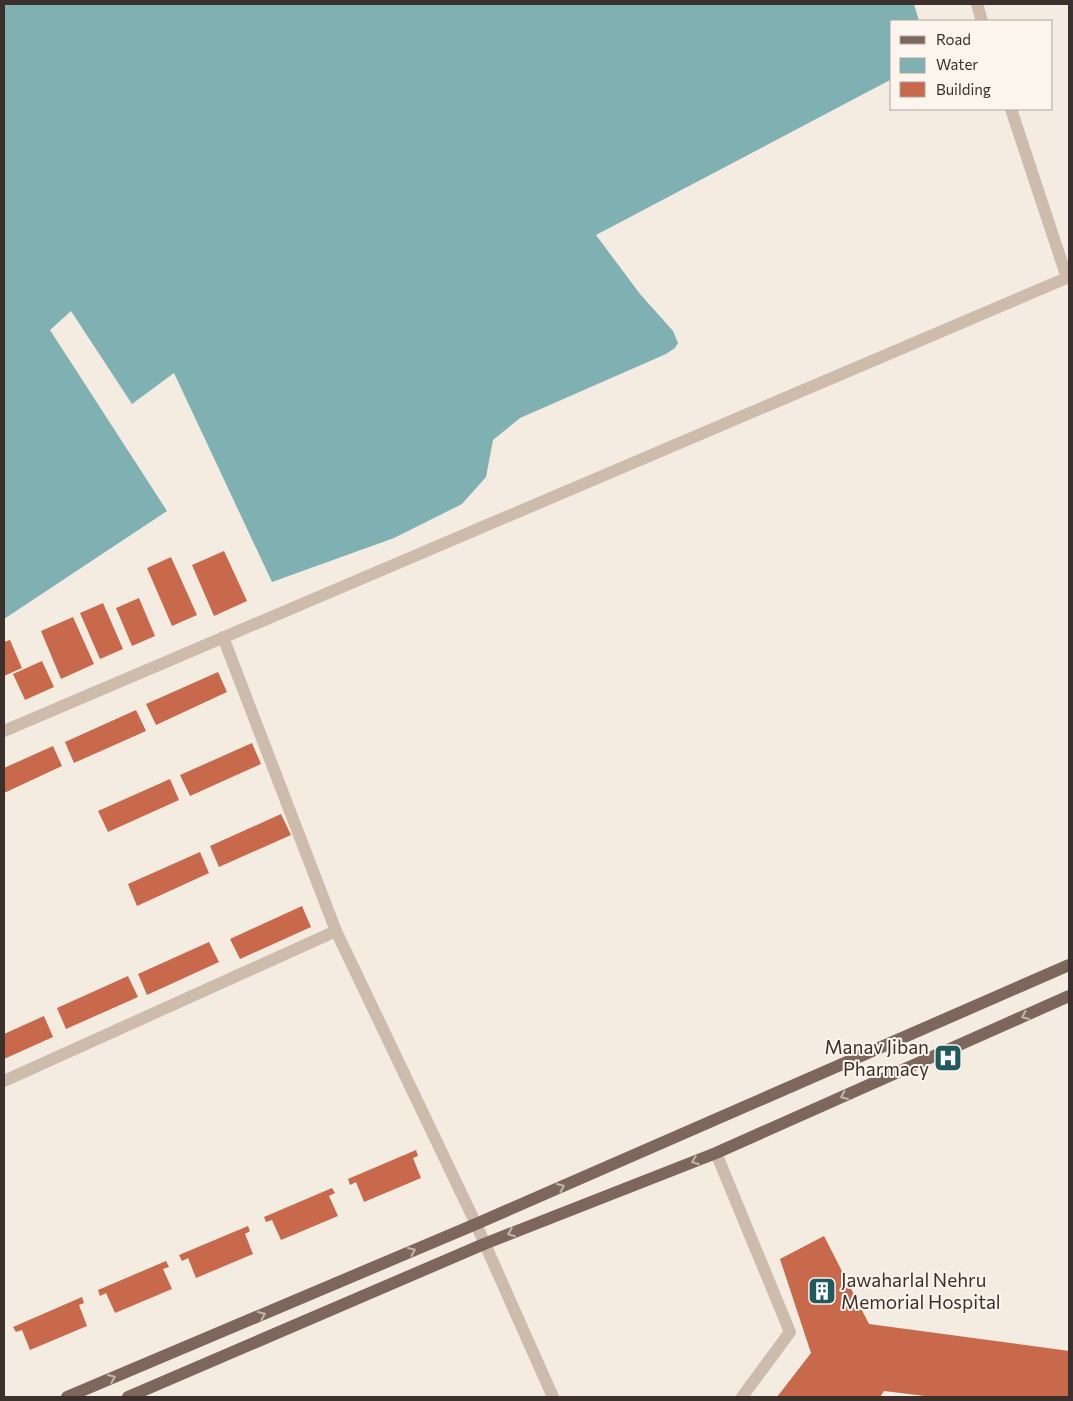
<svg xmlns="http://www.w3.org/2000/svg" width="1073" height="1401" font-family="Commissioner,sans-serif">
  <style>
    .water { fill: #7fb0b2 }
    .building { fill: #c8694b }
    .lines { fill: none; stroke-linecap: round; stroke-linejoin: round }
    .minor { stroke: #cdbbac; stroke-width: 12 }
    .primary { stroke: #7d675c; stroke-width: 12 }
    .oneway { stroke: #c2b5ac }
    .labels { text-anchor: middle; stroke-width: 4; stroke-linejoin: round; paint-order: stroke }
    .poi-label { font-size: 19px; fill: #3b302b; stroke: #fbf5ee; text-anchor: end }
  </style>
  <rect width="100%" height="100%" fill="#f4ebe1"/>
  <path class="water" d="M 4,4 L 914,4 L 919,21 L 892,21 L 892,79 L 596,235 L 640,294 L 673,331 L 678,343 L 675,348 L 666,354 L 520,418 L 493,440 L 486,477 L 462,504 L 394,538 L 272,582 L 174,373 L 132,404 L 71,311 L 50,330 L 167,511 L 4,619 Z"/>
  <path class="building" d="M 224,551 L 247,601 L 214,616 L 192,565 Z
    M 171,557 L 197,615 L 172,626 L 147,568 Z
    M 139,598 L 155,636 L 132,646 L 116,608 Z
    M 103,603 L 123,649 L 100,659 L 80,613 Z
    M 73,617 L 94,664 L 61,679 L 41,631 Z
    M 10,640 L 22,668 L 4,676 L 4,642 Z
    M 42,661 L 54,687 L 25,700 L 13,674 Z
    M 218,672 L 227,692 L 156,725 L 146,704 Z
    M 136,710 L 146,731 L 74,763 L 65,742 Z
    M 252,743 L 261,764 L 190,796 L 180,775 Z
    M 53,746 L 62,766 L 4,793 L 4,768 Z
    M 170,779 L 179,800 L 108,832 L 98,811 Z
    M 281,814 L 291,835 L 219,867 L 210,846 Z
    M 200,852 L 209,873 L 137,906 L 128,884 Z
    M 302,906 L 311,927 L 240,959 L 230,939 Z
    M 209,942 L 219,962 L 147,995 L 138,974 Z
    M 128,976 L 138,997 L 66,1029 L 57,1008 Z
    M 44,1016 L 53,1037 L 4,1059 L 4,1034 Z
    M 416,1150 L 418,1156 L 413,1158 L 421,1178 L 364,1202 L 356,1182 L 350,1185 L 348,1179 Z
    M 332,1188 L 335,1193 L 329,1196 L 338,1216 L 281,1240 L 272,1220 L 266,1222 L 264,1217 Z
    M 248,1226 L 250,1231 L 245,1234 L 253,1254 L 196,1278 L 188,1258 L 182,1261 L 179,1255 Z
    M 824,1236 L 869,1324 L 1069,1351 L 1069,1397 L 933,1397 L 884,1391 L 880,1397 L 777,1397 L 811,1353 L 780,1259 Z
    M 166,1261 L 169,1267 L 163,1269 L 172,1289 L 115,1313 L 106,1293 L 100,1296 L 98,1290 Z
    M 82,1297 L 84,1303 L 79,1305 L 87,1326 L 30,1350 L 22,1330 L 16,1332 L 13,1327 Z"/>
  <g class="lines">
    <path class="minor" d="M 977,4 L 982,21
      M 1011,109 L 1067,278
      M 4,731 L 1069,277
      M 336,931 L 476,1224 L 553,1397
      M 4,1081 L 336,931 L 223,637
      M 716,1153 L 790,1332 L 742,1397"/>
    <path class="primary" d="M 67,1397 L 476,1224 L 1069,965
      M 128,1397 L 484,1244 L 716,1153 L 1069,996"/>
  </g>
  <defs><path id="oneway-chevron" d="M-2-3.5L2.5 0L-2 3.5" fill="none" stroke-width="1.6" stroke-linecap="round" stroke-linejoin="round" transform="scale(1.25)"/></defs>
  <g class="oneway">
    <use href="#oneway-chevron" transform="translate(1025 1016) rotate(156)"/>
    <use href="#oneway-chevron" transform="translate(844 1096) rotate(156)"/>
    <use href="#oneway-chevron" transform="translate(695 1161) rotate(159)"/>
    <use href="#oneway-chevron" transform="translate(561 1187) rotate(-24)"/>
    <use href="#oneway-chevron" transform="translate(511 1233) rotate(159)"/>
    <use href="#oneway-chevron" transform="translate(412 1251) rotate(-23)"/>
    <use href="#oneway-chevron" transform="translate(262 1315) rotate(-23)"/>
    <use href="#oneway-chevron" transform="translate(112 1378) rotate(-23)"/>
  </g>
  <defs>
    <symbol id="hospital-square" viewBox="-11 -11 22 22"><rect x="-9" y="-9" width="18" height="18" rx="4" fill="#1f5a5e" stroke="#fbf5ee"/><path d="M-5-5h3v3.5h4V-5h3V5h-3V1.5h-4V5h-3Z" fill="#fff"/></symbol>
    <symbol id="building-square" viewBox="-11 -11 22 22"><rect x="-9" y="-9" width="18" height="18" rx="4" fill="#1f5a5e" stroke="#fbf5ee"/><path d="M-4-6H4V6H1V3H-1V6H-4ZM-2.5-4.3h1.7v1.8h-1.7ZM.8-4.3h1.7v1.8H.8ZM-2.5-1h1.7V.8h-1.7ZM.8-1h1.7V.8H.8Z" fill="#fff"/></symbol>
  </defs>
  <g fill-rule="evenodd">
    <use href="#hospital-square" x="932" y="1042" width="32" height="32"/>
    <use href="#building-square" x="806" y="1275" width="32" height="32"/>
  </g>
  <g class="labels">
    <g class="poi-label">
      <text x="929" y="1054">Manav Jiban<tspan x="929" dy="22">Pharmacy</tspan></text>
      <text x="841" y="1287" text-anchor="start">Jawaharlal Nehru<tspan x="841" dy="22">Memorial Hospital</tspan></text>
    </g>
  </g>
  <rect width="1073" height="1401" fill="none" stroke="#3b302b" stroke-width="10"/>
  <rect x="890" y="20" width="162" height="90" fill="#fbf5ee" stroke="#aea6a0"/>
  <rect x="900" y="36" width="25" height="8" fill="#7d675c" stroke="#aea6a0"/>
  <text x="936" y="45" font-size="15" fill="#3b302b">Road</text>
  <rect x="900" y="58" width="25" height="15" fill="#7fb0b2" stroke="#aea6a0"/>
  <text x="936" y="70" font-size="15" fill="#3b302b">Water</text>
  <rect x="900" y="82" width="25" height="15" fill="#c8694b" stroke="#aea6a0"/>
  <text x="936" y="95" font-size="15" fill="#3b302b">Building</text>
</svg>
